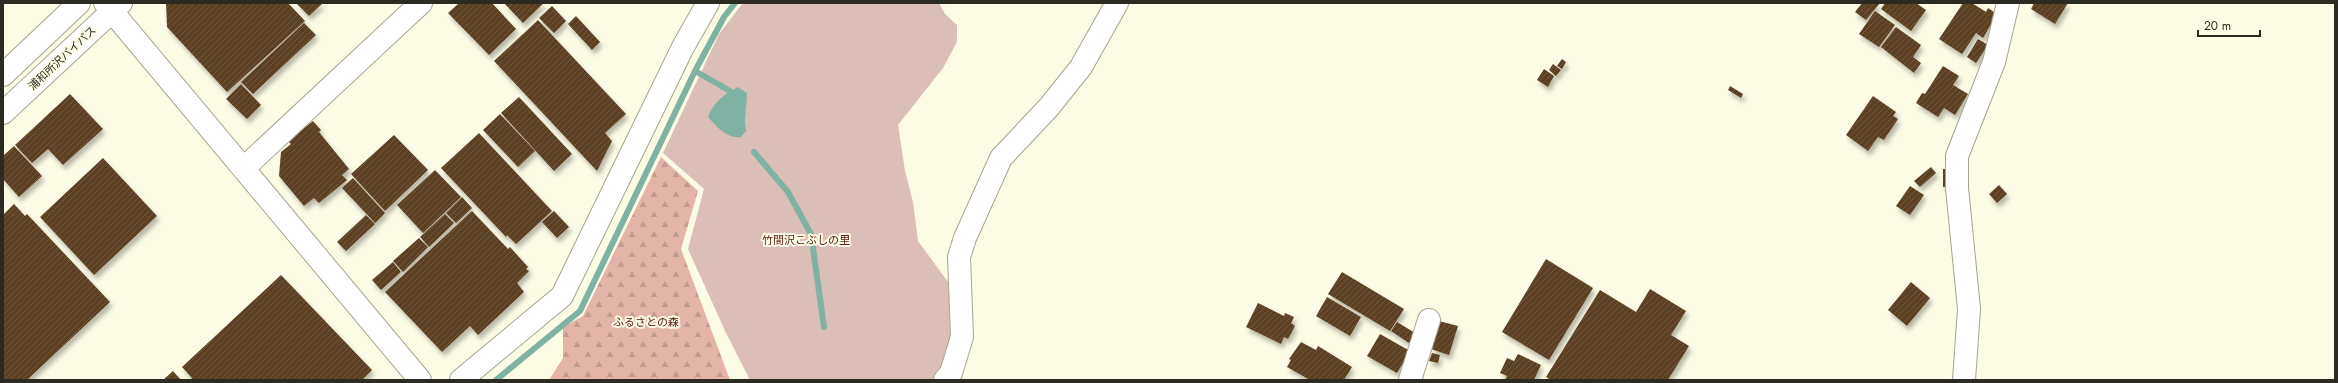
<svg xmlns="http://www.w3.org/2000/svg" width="2338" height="383" font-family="Jost,'Noto Sans JP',sans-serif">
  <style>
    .green { fill: #dbbeb7 }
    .forest { fill: url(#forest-firs) }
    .water { fill: #7fb2a2 }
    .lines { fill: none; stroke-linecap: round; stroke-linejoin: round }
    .stream { stroke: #7fb2a2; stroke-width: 6 }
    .building { fill: url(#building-hatch); filter: url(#shadow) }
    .minor-casing { stroke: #a6a592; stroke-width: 24 }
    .highway-casing { stroke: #a6a592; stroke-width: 24 }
    .minor { stroke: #fff; stroke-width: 22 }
    .highway { stroke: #fff; stroke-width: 22 }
    .labels { text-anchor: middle; stroke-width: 4; stroke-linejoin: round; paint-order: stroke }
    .street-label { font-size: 11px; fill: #2c2b23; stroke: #fcfbe6 }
    .park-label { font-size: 11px; fill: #5c2214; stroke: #fcfbe6 }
  </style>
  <defs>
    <pattern id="forest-firs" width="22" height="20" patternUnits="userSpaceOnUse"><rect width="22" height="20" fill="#e4b4a8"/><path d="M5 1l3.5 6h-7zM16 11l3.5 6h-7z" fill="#c49b90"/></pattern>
    <pattern id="building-hatch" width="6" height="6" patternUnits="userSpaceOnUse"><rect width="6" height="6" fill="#5b4021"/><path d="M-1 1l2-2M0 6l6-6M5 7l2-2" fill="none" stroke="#6f5940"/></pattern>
    <filter id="shadow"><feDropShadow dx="2.5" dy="4.5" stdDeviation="2" flood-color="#0004"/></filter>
  </defs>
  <rect width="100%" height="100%" fill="#fcfbe6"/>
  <path class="green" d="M 743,3 L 939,3 L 945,14 L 957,25 L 957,42 L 943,68 L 898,125 L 905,171 L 913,202 L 918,241 L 948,282 L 952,334 L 945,361 L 934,380 L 750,380 L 726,333 L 688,249 L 704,189 L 663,153 L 719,34 Z"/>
  <path class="forest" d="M 661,157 L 698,191 L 681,249 L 730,380 L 549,380 L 563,358 L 563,327 L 583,316 Z"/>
  <path class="water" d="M 738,87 L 747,93 L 745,121 L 746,131 L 741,137 C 727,139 717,127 708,117 C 713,103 724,94 738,87 Z"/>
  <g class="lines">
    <path class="stream" d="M 695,71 L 730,91
      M 754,152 L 788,192 L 811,234 L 824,327
      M 496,380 L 580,311 L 695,71 L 724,17 L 735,3"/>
  </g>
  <path class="building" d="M 166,3 L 288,3 L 305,21 L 227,92 L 167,27 Z
    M 296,3 L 323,3 L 309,16 Z
    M 459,3 L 492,3 L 516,29 L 489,55 L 448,13 Z
    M 504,3 L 544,3 L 523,23 Z
    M 1862,3 L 1880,3 L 1866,20 L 1855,12 Z
    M 1885,3 L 1916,3 L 1926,10 L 1911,31 L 1881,9 Z
    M 1963,3 L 1972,3 L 1986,12 L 1988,8 L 1997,14 L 1983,38 L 1976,33 L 1962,54 L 1939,39 Z
    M 2034,3 L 2068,3 L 2055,24 L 2031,9 Z
    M 552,6 L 566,21 L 554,33 L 539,18 Z
    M 1875,11 L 1895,25 L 1879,47 L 1859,34 Z
    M 576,16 L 600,42 L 592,50 L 568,24 Z
    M 538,20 L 626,114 L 605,133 L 612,141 L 597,171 L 494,61 Z
    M 304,23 L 316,35 L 253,94 L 241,82 Z
    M 1896,27 L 1921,45 L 1913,57 L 1921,63 L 1914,73 L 1881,47 Z
    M 1978,39 L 1988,45 L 1976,63 L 1967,57 Z
    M 1562,59 L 1566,62 L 1562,69 L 1557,66 Z
    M 1553,64 L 1561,70 L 1556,76 L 1549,70 Z
    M 1943,66 L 1959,76 L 1953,85 L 1968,94 L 1955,115 L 1944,108 L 1938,117 L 1916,103 L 1922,93 L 1925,94 Z
    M 1544,69 L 1554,76 L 1548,87 L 1537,80 Z
    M 241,84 L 261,105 L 247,119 L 226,99 Z
    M 1730,86 L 1743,94 L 1741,98 L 1728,90 Z
    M 70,94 L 103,129 L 63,165 L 48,149 L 32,163 L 15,145 Z
    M 1873,96 L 1896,112 L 1893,116 L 1898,119 L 1884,140 L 1878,137 L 1868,151 L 1846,135 Z
    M 519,97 L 572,154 L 554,171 L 501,113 Z
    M 500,114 L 535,151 L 518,167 L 483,130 Z
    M 313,121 L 321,130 L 319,132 L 349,169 L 342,175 L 347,180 L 319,203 L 314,198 L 304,206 L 279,176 L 281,152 L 291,144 L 288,141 Z
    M 479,133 L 552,211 L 516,244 L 507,235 L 506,237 L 441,168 Z
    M 394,135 L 428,170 L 385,211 L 351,174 Z
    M 14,146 L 42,176 L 19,197 L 3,179 L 3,156 Z
    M 103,158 L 157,216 L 94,275 L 40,217 Z
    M 1931,167 L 1936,173 L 1920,187 L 1914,181 Z
    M 1943,169 L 1949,169 L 1949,187 L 1943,187 Z
    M 435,170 L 461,197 L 423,233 L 397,205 Z
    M 353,178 L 385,213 L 375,223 L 342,188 Z
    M 1999,185 L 2007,194 L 1997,203 L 1989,194 Z
    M 1910,186 L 1924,195 L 1910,215 L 1896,206 Z
    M 462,197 L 472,208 L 456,223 L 446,213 Z
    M 14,204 L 25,216 L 27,214 L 110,302 L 27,380 L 3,380 L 3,215 Z
    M 472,211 L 508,249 L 510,247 L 528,267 L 526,269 L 529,271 L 517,283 L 524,292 L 478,335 L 470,326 L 442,352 L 385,292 Z
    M 554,211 L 569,227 L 557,238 L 542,222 Z
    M 445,214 L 454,223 L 429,247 L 420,237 Z
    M 366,215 L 375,224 L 346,251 L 337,242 Z
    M 419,238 L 428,247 L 403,272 L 393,261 Z
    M 1546,259 L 1593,288 L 1549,360 L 1502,332 Z
    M 393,262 L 401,272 L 381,290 L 372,280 Z
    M 1342,272 L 1404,309 L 1390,331 L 1328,294 Z
    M 281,275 L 372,370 L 362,380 L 190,380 L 192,378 L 182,367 Z
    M 1911,282 L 1930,298 L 1907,326 L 1888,310 Z
    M 1650,289 L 1686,311 L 1671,335 L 1689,346 L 1668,380 L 1551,380 L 1546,377 L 1600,290 L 1636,312 Z
    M 1327,297 L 1361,317 L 1350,336 L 1316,316 Z
    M 1258,303 L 1284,316 L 1285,313 L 1294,317 L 1291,323 L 1295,326 L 1288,339 L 1284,337 L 1281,344 L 1246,327 Z
    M 1439,321 L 1458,326 L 1449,355 L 1431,349 Z
    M 1397,322 L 1415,333 L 1409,343 L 1391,331 Z
    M 1380,334 L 1410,351 L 1397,373 L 1367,356 Z
    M 1301,342 L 1316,350 L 1318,346 L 1352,367 L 1344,380 L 1310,380 L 1287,367 L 1291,360 L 1289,359 Z
    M 1432,353 L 1440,355 L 1438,363 L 1429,361 Z
    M 1518,354 L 1541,365 L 1534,380 L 1505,380 L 1507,376 L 1500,373 L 1507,358 L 1514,361 Z
    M 173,371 L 181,380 L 163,380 Z"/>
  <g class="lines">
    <defs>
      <path id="minor" d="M 105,3 L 420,380
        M 244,168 L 421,3
        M 461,380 L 562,296 L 683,47 L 708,3
        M 945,380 L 951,373 L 962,337 L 959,257 L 965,238 L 1001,158 L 1049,107 L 1081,67 L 1117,3
        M 1410,380 L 1429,320
        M 1964,380 L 1969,309 L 1957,188 L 1957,156 L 1994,62 L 2008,3"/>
      <path id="highway" d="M 3,75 L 79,3
        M 3,113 L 121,3"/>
    </defs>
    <use href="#minor" class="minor-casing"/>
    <use href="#highway" class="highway-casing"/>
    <use href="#minor" class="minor"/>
    <use href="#highway" class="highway"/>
  </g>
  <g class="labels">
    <g class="street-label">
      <text transform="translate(62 58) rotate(-43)" y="4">浦和所沢バイパス</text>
    </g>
    <g class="park-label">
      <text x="806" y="244">竹間沢こぶしの里</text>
      <text x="646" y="326">ふるさとの森</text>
    </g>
  </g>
  <rect width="2338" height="383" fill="none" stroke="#2c2b23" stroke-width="8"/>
  <path d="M2198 30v6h62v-6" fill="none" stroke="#2c2b23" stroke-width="2"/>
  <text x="2204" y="30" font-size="12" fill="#2c2b23" stroke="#fcfbe6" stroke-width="3" paint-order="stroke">20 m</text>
</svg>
